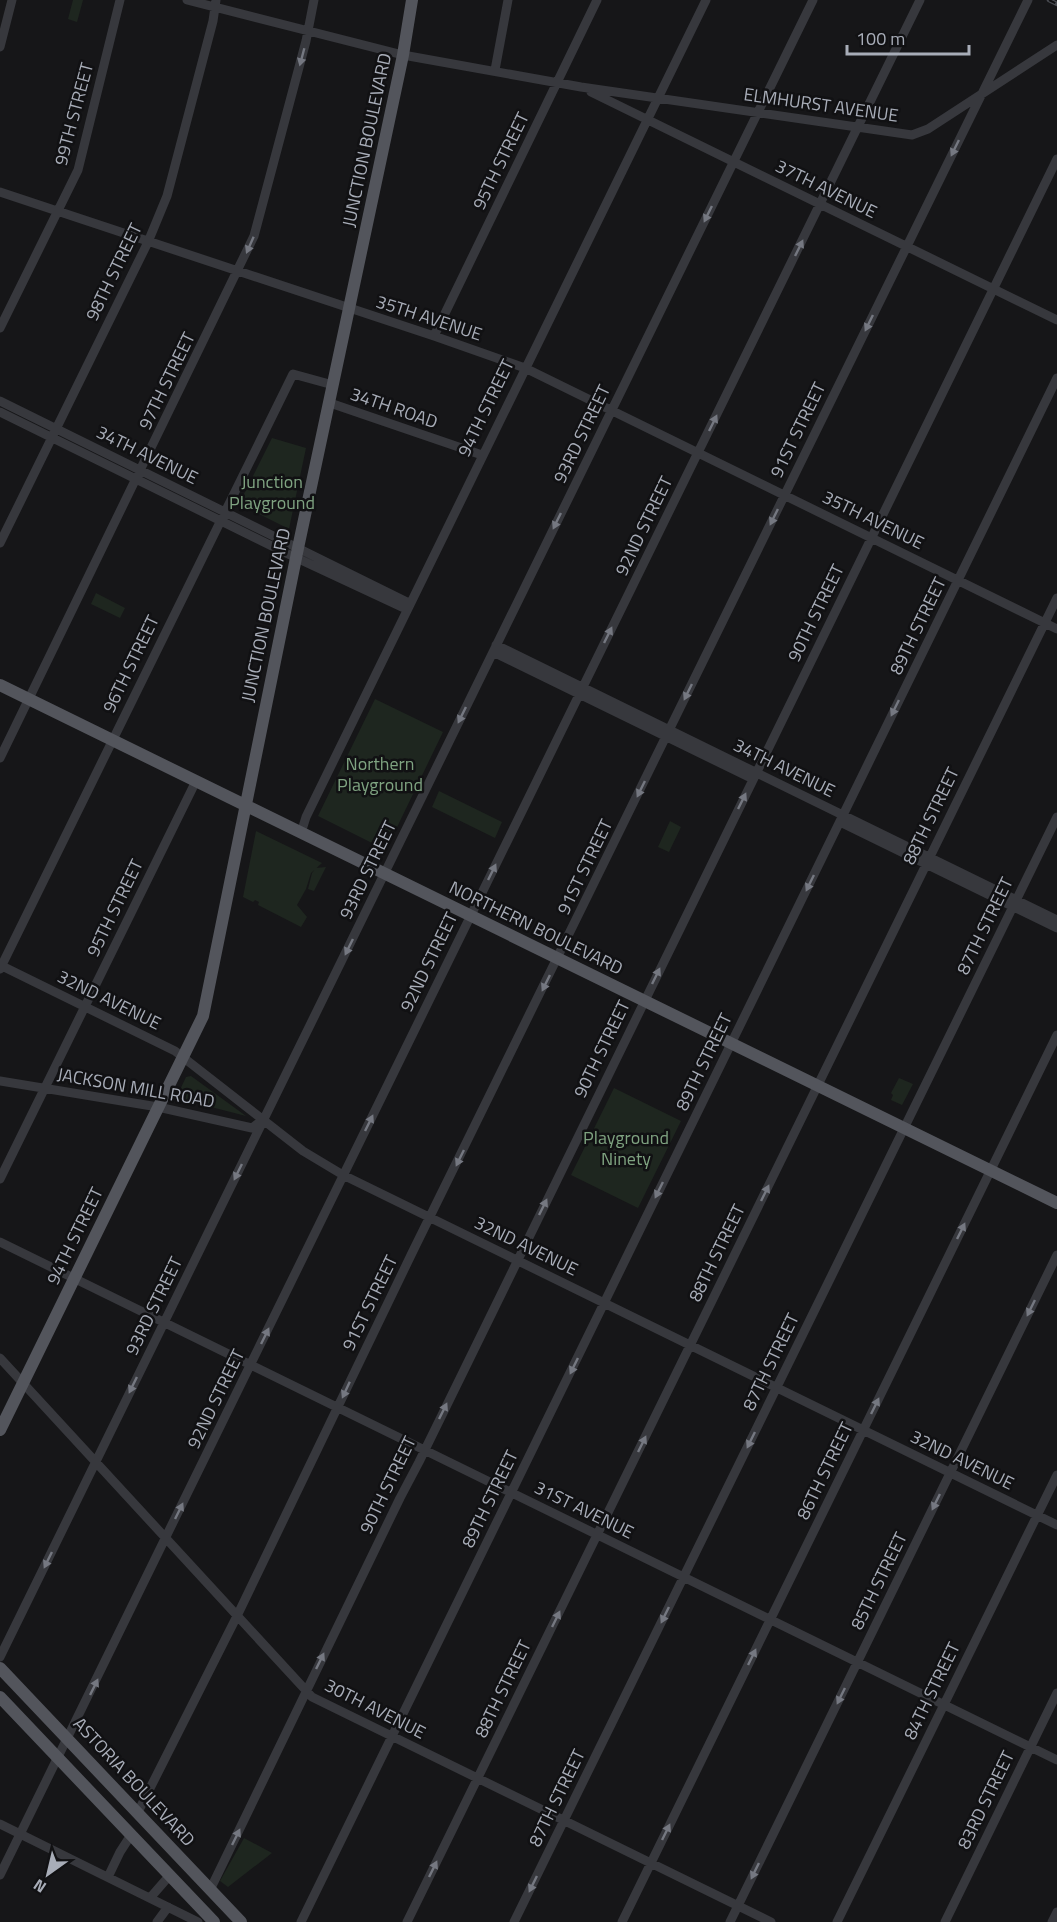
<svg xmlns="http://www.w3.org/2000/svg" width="1057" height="1922" font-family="'Titillium Web',sans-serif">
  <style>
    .green { fill: #1e261f }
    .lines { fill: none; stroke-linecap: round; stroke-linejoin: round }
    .minor { stroke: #37383d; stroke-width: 9 }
    .major { stroke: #53555c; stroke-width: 12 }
    .rail-casing { stroke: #4a4c52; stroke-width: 4.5 }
    .rail { stroke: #111113; stroke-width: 2; stroke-dasharray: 7; stroke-linecap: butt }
    .oneway { fill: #757881 }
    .labels { text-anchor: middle; stroke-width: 5; stroke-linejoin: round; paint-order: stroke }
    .street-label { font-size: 18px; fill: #a8adb8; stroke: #111113 }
    .park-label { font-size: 18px; fill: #7fa381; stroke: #111113 }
  </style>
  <rect width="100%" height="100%" fill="#161618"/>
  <path class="green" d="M 73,0 L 83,0 L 77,22 L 68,19 Z
    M 272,438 L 306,448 L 289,529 L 239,504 Z
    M 96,593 L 125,608 L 120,618 L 91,604 Z
    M 375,699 L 443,732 L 386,850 L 318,816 Z
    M 439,791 L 502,822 L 495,838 L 432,807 Z
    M 670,821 L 681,827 L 669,852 L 658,847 Z
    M 256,831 L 322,863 L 311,873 L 306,889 L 297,905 L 307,917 L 301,927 L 258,905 L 259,902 L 255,900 L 253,902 L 243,897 Z
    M 326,867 L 314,891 L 308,889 L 312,873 L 316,868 Z
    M 191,1076 L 246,1116 L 180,1099 L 178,1094 L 186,1077 Z
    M 899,1078 L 913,1084 L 902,1105 L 891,1100 L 893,1095 L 891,1093 Z
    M 614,1088 L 681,1121 L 638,1208 L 571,1175 Z
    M 244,1838 L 272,1853 L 228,1887 L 220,1881 Z"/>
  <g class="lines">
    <path class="minor" d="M 187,0 L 403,55 L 581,87 L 912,135 L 928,129 L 1057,45
      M 0,47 L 12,0
      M 495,70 L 508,0
      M 591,92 L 1057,320
      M 0,192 L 434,336 L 525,368 L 1057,629
      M 0,328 L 78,170 L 120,0
      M 434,336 L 597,0
      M 0,401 L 409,603
      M 330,403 L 482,455
      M 0,412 L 286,553 L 406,609
      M 0,543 L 148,242 L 167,196 L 213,21 L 216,0
      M 496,645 L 1057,920
      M 493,652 L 753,779
      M 0,758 L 254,236 L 306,41 L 314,0
      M 840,822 L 1057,928
      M 301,833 L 306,817 L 706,0
      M 0,965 L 175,1051 L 303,1151 L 343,1175 L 1057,1525
      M 0,969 L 293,374 L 333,385
      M 0,1081 L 158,1107 L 252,1128 L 261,1121
      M 0,1179 L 196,781
      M 0,1242 L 1057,1760
      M 0,1358 L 312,1697 L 771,1922
      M 0,1657 L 813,0
      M 138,1812 L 237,1616 L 412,1253 L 1028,0
      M 0,1824 L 198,1922
      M 0,1875 L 920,0
      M 108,1877 L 120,1852 L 131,1835
      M 210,1890 L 400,1498 L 419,1462 L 1057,159
      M 150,1898 L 170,1875
      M 157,1922 L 168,1907
      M 301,1922 L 1057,378
      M 407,1922 L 1057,598
      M 514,1922 L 1057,817
      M 622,1922 L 1057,1035
      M 730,1922 L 1057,1255
      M 837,1922 L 1057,1475
      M 945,1922 L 1057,1693
      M 1052,1922 L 1057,1912"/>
    <path class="major" d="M 0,685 L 1057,1203
      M 0,1430 L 203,1016 L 298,548 L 403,55 L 412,0
      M 0,1668 L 241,1922
      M 0,1697 L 214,1922"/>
    <defs>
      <path id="rail" d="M 1049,0 L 1057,4"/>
    </defs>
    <use href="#rail" class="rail-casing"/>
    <use href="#rail" class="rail"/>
  </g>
  <defs><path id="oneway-solid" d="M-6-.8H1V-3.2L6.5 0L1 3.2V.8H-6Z" transform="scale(1.5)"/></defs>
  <g class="oneway">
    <use href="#oneway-solid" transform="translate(302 57) rotate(105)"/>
    <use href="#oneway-solid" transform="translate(955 148) rotate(116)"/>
    <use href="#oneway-solid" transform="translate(708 214) rotate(116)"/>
    <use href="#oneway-solid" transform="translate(250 245) rotate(114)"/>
    <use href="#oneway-solid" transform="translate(799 248) rotate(-64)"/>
    <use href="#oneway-solid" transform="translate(869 323) rotate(116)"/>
    <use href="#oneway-solid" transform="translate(713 423) rotate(-64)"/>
    <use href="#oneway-solid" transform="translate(774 517) rotate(116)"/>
    <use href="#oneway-solid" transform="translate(557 521) rotate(116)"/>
    <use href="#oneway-solid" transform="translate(608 635) rotate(-64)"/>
    <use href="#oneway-solid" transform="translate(688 692) rotate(116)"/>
    <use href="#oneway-solid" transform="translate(895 708) rotate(116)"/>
    <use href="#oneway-solid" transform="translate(462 715) rotate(116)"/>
    <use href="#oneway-solid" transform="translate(641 789) rotate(116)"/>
    <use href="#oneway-solid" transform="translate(742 801) rotate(-64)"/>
    <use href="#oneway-solid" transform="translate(492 872) rotate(-64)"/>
    <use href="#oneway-solid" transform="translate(810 883) rotate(116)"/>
    <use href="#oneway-solid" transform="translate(349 947) rotate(116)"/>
    <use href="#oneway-solid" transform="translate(656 976) rotate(-64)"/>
    <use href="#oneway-solid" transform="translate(546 983) rotate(116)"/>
    <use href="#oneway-solid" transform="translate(369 1123) rotate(-64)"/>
    <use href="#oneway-solid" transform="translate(460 1158) rotate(116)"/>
    <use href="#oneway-solid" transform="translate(238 1172) rotate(116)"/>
    <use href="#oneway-solid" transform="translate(659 1190) rotate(116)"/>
    <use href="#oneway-solid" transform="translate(765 1193) rotate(-64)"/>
    <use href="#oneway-solid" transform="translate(543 1207) rotate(-64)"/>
    <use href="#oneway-solid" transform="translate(961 1231) rotate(-64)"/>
    <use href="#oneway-solid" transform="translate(1031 1308) rotate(116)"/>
    <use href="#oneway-solid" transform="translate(265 1336) rotate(-64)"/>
    <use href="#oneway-solid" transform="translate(574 1366) rotate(116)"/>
    <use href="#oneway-solid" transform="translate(133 1385) rotate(116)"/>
    <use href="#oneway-solid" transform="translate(346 1390) rotate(115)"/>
    <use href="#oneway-solid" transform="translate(875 1406) rotate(-64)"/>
    <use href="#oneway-solid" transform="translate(443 1411) rotate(-64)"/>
    <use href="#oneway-solid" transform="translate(751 1440) rotate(116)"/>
    <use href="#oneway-solid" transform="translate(642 1444) rotate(-64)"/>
    <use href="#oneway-solid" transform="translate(936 1502) rotate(116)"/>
    <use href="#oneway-solid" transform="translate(179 1511) rotate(-64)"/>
    <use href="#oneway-solid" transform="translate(48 1560) rotate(116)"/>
    <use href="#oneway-solid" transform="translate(665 1615) rotate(116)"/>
    <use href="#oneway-solid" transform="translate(556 1619) rotate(-64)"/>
    <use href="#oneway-solid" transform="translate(752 1657) rotate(-64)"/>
    <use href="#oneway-solid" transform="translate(320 1661) rotate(-64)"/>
    <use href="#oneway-solid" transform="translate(94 1687) rotate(-64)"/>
    <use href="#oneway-solid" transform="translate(841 1696) rotate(116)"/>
    <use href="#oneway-solid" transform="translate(666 1832) rotate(-64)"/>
    <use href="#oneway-solid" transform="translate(236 1837) rotate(-64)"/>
    <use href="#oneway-solid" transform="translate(433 1869) rotate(-64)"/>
    <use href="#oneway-solid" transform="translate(755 1871) rotate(116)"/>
    <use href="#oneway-solid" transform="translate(533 1884) rotate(116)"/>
  </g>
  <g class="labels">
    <g class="street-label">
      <text transform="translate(821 105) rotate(8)" y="6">ELMHURST AVENUE</text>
      <text transform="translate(74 114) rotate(-75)" y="6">99TH STREET</text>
      <text transform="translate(367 140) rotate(-78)" y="6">JUNCTION BOULEVARD</text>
      <text transform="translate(501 161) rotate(-64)" y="6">95TH STREET</text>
      <text transform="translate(826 189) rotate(26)" y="6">37TH AVENUE</text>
      <text transform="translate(114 272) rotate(-64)" y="6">98TH STREET</text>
      <text transform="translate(429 318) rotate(18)" y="6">35TH AVENUE</text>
      <text transform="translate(167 381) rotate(-64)" y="6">97TH STREET</text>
      <text transform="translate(394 408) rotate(19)" y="6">34TH ROAD</text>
      <text transform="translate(486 408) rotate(-64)" y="6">94TH STREET</text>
      <text transform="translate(798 430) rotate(-64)" y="6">91ST STREET</text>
      <text transform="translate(582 434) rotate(-64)" y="6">93RD STREET</text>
      <text transform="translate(147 455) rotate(26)" y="6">34TH AVENUE</text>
      <text transform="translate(873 520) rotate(26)" y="6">35TH AVENUE</text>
      <text transform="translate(644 526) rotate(-64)" y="6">92ND STREET</text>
      <text transform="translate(816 613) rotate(-64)" y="6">90TH STREET</text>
      <text transform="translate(266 615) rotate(-78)" y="6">JUNCTION BOULEVARD</text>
      <text transform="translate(918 626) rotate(-64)" y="6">89TH STREET</text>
      <text transform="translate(131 664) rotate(-64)" y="6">96TH STREET</text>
      <text transform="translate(784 768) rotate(26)" y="6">34TH AVENUE</text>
      <text transform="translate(931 816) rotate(-64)" y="6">88TH STREET</text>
      <text transform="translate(585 867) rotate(-64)" y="6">91ST STREET</text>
      <text transform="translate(368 870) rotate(-64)" y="6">93RD STREET</text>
      <text transform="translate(115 908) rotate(-64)" y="6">95TH STREET</text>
      <text transform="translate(985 926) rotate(-64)" y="6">87TH STREET</text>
      <text transform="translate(536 928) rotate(26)" y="6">NORTHERN BOULEVARD</text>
      <text transform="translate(429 962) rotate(-64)" y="6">92ND STREET</text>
      <text transform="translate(109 1000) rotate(26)" y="6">32ND AVENUE</text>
      <text transform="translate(602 1049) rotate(-64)" y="6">90TH STREET</text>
      <text transform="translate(704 1062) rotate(-64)" y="6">89TH STREET</text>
      <text transform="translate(136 1088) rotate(10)" y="6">JACKSON MILL ROAD</text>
      <text transform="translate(75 1236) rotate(-64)" y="6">94TH STREET</text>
      <text transform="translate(526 1246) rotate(26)" y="6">32ND AVENUE</text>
      <text transform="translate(717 1253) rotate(-64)" y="6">88TH STREET</text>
      <text transform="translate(370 1303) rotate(-64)" y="6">91ST STREET</text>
      <text transform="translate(154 1306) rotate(-64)" y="6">93RD STREET</text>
      <text transform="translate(771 1362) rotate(-64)" y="6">87TH STREET</text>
      <text transform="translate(216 1399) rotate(-64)" y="6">92ND STREET</text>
      <text transform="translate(962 1460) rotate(26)" y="6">32ND AVENUE</text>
      <text transform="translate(825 1471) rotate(-64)" y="6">86TH STREET</text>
      <text transform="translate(388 1485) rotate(-64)" y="6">90TH STREET</text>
      <text transform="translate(490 1499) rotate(-64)" y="6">89TH STREET</text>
      <text transform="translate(584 1510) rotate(26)" y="6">31ST AVENUE</text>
      <text transform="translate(879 1581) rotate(-64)" y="6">85TH STREET</text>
      <text transform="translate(503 1689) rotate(-64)" y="6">88TH STREET</text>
      <text transform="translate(932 1691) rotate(-64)" y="6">84TH STREET</text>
      <text transform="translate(375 1709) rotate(27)" y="6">30TH AVENUE</text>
      <text transform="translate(134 1782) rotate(47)" y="6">ASTORIA BOULEVARD</text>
      <text transform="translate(557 1798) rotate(-64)" y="6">87TH STREET</text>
      <text transform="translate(986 1800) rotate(-64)" y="6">83RD STREET</text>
    </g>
    <g class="park-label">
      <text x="272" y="488">Junction<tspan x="272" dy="21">Playground</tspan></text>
      <text x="380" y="770">Northern<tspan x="380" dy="21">Playground</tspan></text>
      <text x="626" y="1144">Playground<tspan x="626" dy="21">Ninety</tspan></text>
    </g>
  </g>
  <g transform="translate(48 1874) rotate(214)" stroke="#111113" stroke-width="4.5" paint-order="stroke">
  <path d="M0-4.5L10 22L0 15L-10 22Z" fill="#a8adb8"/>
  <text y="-9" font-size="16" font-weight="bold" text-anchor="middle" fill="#a8adb8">N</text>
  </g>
  <path d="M847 45v9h122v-9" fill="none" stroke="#a8adb8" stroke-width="3"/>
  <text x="856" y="45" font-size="18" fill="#a8adb8" stroke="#111113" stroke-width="4.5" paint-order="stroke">100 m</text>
</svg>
